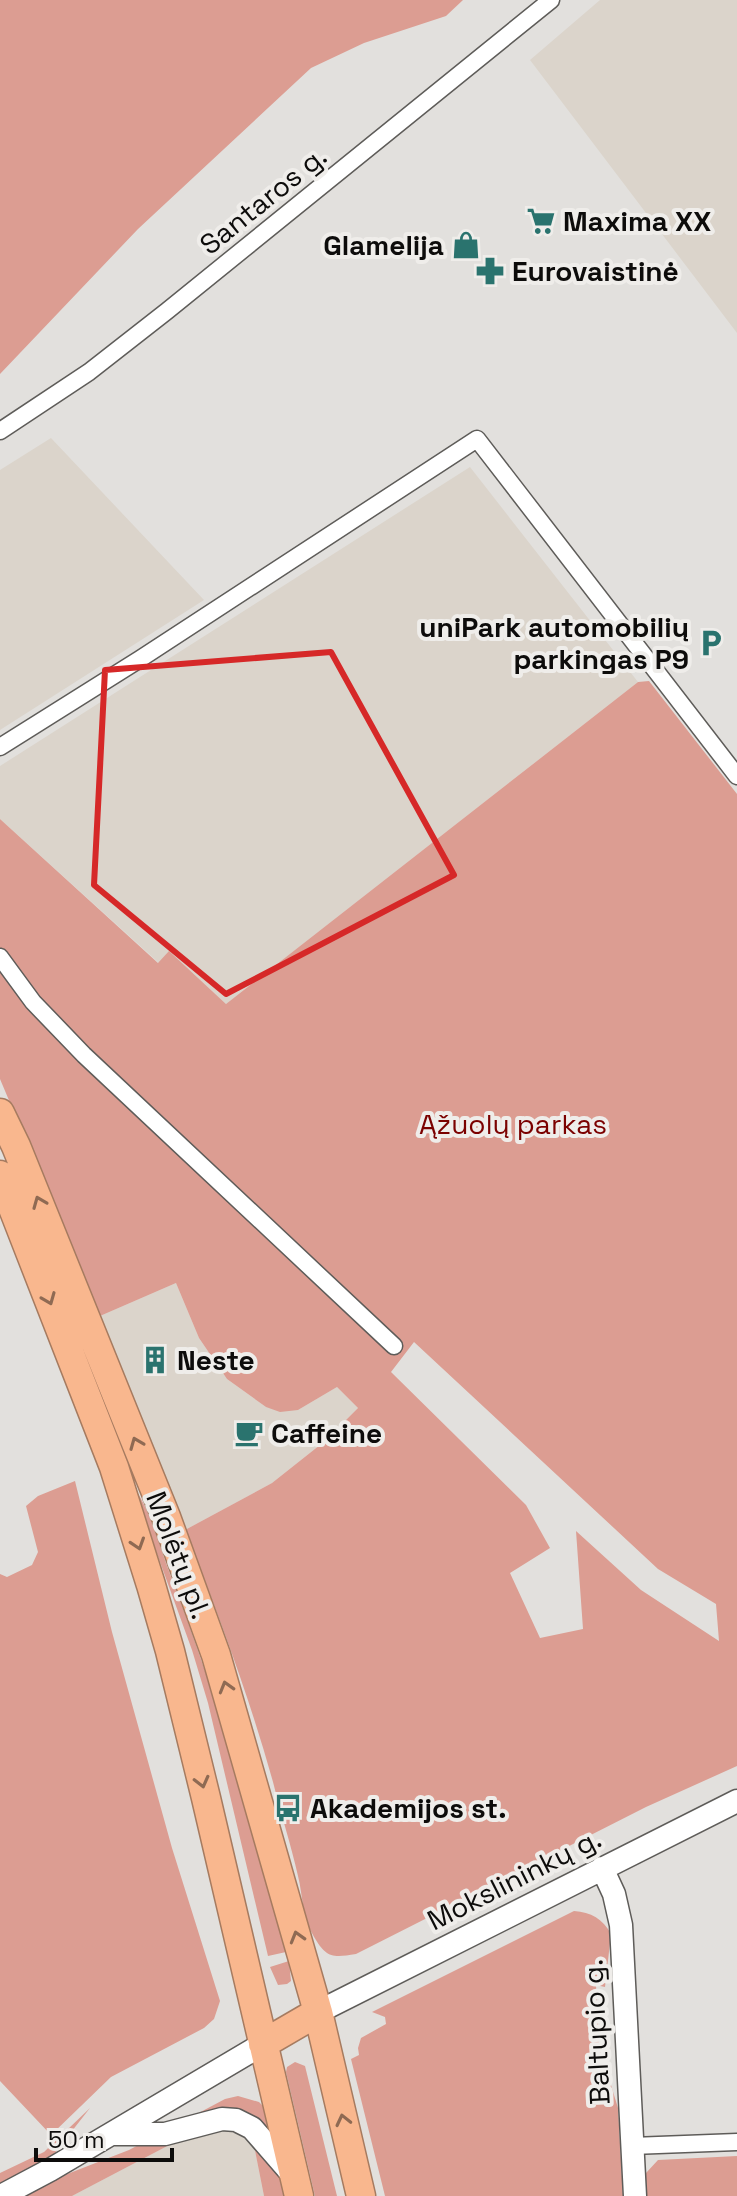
<svg xmlns="http://www.w3.org/2000/svg" width="737" height="2196" font-family="'Space Grotesk',sans-serif">
  <style>
    .built { fill: #dbd4cb }
    .green { fill: #dc9d92; fill-rule: evenodd }
    .lines { fill: none; stroke-linecap: round; stroke-linejoin: round }
    .street-casing { stroke: #5e5c59; stroke-width: 19 }
    .secondary-casing { stroke: #5e5c59; stroke-width: 25 }
    .highway-casing { stroke: #a67b60; stroke-width: 31 }
    .street { stroke: #fff; stroke-width: 16 }
    .secondary { stroke: #fff; stroke-width: 22 }
    .highway { stroke: #f9b78e; stroke-width: 28 }
    .oneway { stroke: #8f6a53 }
    .marked { fill: none; stroke: #d62828; stroke-width: 6; stroke-linejoin: round }
    .labels { text-anchor: middle; stroke-width: 8; stroke-linejoin: round; paint-order: stroke }
    .street-label { font-size: 28px; fill: #0d0c0b; stroke: #efedea }
    .poi-label { font-size: 28px; font-weight: bold; fill: #0d0c0b; stroke: #efedea; text-anchor: start }
    .park-label { font-size: 28px; fill: #7b0100; stroke: #efedea }
  </style>
  <rect width="100%" height="100%" fill="#e2e0dd"/>
  <path class="built" d="M 600,0 L 737,0 L 737,333 L 530,60 Z
    M 51,438 L 204,600 L 0,730 L 0,470 Z
    M 470,467 L 638,682 L 226,1004 L 170,952 L 159,963 L 0,819 L 0,766 Z
    M 176,1283 L 199,1338 L 227,1379 L 266,1407 L 298,1410 L 337,1387 L 358,1408 L 325,1441 L 272,1483 L 185,1530 L 100,1316 Z
    M 236,2110 L 248,2115 L 264,2196 L 72,2196 Z"/>
  <path class="green" d="M 0,0 L 463,0 L 446,16 L 364,43 L 311,68 L 138,229 L 0,374 Z
    M 649,681 L 737,794 L 737,1766 L 646,1807 L 356,1954 C 332,1958 326,1958 313,1935 C 302,1917 303,1896 298,1876 C 291,1845 281,1814 273,1782 C 249,1696 218,1613 185,1530 L 272,1483 L 325,1441 L 358,1408 L 337,1387 L 298,1410 L 280,1412 L 266,1407 L 227,1379 L 199,1338 L 176,1283 L 100,1316 L 0,1079 L 0,819 L 158,963 L 169,951 L 226,1004 L 638,682 ZM 414,1342 L 658,1569 L 716,1604 L 719,1641 L 641,1590 L 576,1531 L 583,1629 L 540,1638 L 510,1573 L 550,1548 L 526,1505 L 391,1372 Z
    M 75,1481 L 112,1632 L 172,1848 L 220,2001 L 214,2019 L 204,2028 L 111,2077 L 51,2135 L 0,2081 L 0,1574 L 7,1577 L 32,1565 L 38,1552 L 26,1506 L 38,1496 Z
    M 132,1485 C 149,1506 160,1548 170,1574 C 217,1697 255,1824 286,1952 L 268,1956 L 208,1703 L 192,1650 Z
    M 574,1911 C 591,1912 603,1919 611,1934 L 605,1987 L 596,1985 L 599,2046 L 618,2108 L 623,2196 L 385,2196 L 351,2059 L 359,2055 L 358,2048 L 361,2038 L 386,2024 L 385,2017 L 372,2012 Z
    M 289,1961 L 291,1981 L 287,1984 L 278,1985 L 270,1967 Z
    M 295,2062 L 305,2066 L 337,2196 L 315,2196 L 286,2072 L 287,2067 Z
    M 238,2096 L 259,2102 L 265,2108 L 289,2196 L 264,2196 L 248,2115 L 236,2110 L 72,2196 L 22,2196 L 57,2178 L 129,2150 L 225,2099 Z
    M 90,2108 L 50,2159 L 0,2186 L 0,2173 L 44,2152 Z
    M 737,2156 L 737,2196 L 644,2196 L 646,2173 L 658,2160 Z"/>
  <g class="lines">
    <defs>
      <path id="street" d="M 0,431 L 89,372 L 167,311 L 551,0
        M 0,747 L 140,659 L 477,439 L 737,776
        M 0,957 L 33,1002 L 84,1055 L 394,1346
        M 632,2146 L 737,2142"/>
      <path id="secondary" d="M 602,1868 L 614,1894 L 621,1925 L 635,2196
        M 318,2012 L 737,1801
        M 111,2134 L 165,2134 L 222,2119 L 236,2120 L 252,2128 L 292,2174
        M 1,2196 L 50,2170 L 263,2044"/>
      <path id="highway" d="M 0,1113 L 16,1146 L 166,1517 L 216,1655 L 318,2012 L 361,2196
        M 0,1175 L 114,1467 L 151,1585 L 170,1651 L 206,1798 L 299,2196
        M 263,2044 L 318,2012"/>
    </defs>
    <use href="#street" class="street-casing"/>
    <use href="#secondary" class="secondary-casing"/>
    <use href="#highway" class="highway-casing"/>
    <use href="#street" class="street"/>
    <use href="#secondary" class="secondary"/>
    <use href="#highway" class="highway"/>
  </g>
  <defs><path id="oneway-chevron" d="M-2-3.5L2.5 0L-2 3.5" fill="none" stroke-width="1.6" stroke-linecap="round" stroke-linejoin="round" transform="scale(2)"/></defs>
  <g class="oneway">
    <use href="#oneway-chevron" transform="translate(39 1202) rotate(-112)"/>
    <use href="#oneway-chevron" transform="translate(49 1299) rotate(68)"/>
    <use href="#oneway-chevron" transform="translate(136 1443) rotate(-112)"/>
    <use href="#oneway-chevron" transform="translate(138 1544) rotate(72)"/>
    <use href="#oneway-chevron" transform="translate(226 1687) rotate(-106)"/>
    <use href="#oneway-chevron" transform="translate(202 1782) rotate(76)"/>
    <use href="#oneway-chevron" transform="translate(297 1937) rotate(-106)"/>
    <use href="#oneway-chevron" transform="translate(343 2120) rotate(-103)"/>
  </g>
  <path class="marked" d="M 331,652 L 454,875 L 226,994 L 94,885 L 105,670 Z"/>
  <defs>
    <symbol id="supermarket-bare" viewBox="-9 -9 18 18"><path d="M-6-5.5h2.5l.6 2H6L4.5 2H-2.5L-4.4-4H-6ZM-1.5 3.2a1.3 1.3 0 1 0 .1 0ZM3 3.2a1.3 1.3 0 1 0 .1 0Z" fill="#2a736e" stroke="#efedea" stroke-width="2.5" paint-order="stroke"/></symbol>
    <symbol id="shop-bare" viewBox="-9 -9 18 18"><path d="M-5-2.5h2.3a2.7 3.5 0 0 1 5.4 0H5L5.5 6h-11ZM-1.5-2.5h3a1.5 2.3 0 0 0-3 0Z" fill="#2a736e" stroke="#efedea" stroke-width="2.5" paint-order="stroke"/></symbol>
    <symbol id="pharmacy-bare" viewBox="-9 -9 18 18"><path d="M-2-6h4v4h4v4h-4v4h-4v-4h-4v-4h4Z" fill="#2a736e" stroke="#efedea" stroke-width="2.5" paint-order="stroke"/></symbol>
    <symbol id="parking-bare" viewBox="-9 -9 18 18"><path d="M-3.5-5.5H1a3.5 3.5 0 0 1 0 7H-1V5.5H-3.5ZM-1-3.4V-.6H.8a1.4 1.4 0 0 0 0-2.8Z" fill="#2a736e" stroke="#efedea" stroke-width="2.5" paint-order="stroke"/></symbol>
    <symbol id="building-bare" viewBox="-9 -9 18 18"><path d="M-4-6H4V6H1V3H-1V6H-4ZM-2.5-4.3h1.7v1.8h-1.7ZM.8-4.3h1.7v1.8H.8ZM-2.5-1h1.7V.8h-1.7ZM.8-1h1.7V.8H.8Z" fill="#2a736e" stroke="#efedea" stroke-width="2.5" paint-order="stroke"/></symbol>
    <symbol id="cafe-bare" viewBox="-9 -9 18 18"><path d="M-5.5-4.5H6V0H3Q3 3.5 0 3.5H-2.5Q-5.5 3.5-5.5 0ZM3-3.2v2h1.7v-2ZM-6 4.5H4V6H-6Z" fill="#2a736e" stroke="#efedea" stroke-width="2.5" paint-order="stroke"/></symbol>
    <symbol id="bus-bare" viewBox="-9 -9 18 18"><path d="M-5-6H5V4H4V6H2V4H-2V6H-4V4H-5ZM-3.5-4V0h7V-4ZM-3.5 1.2v1.5H-2V1.2ZM2 1.2v1.5H3.5V1.2Z" fill="#2a736e" stroke="#efedea" stroke-width="2.5" paint-order="stroke"/></symbol>
  </defs>
  <g fill-rule="evenodd">
    <use href="#supermarket-bare" x="521" y="201" width="40" height="40"/>
    <use href="#shop-bare" x="446" y="225" width="40" height="40"/>
    <use href="#pharmacy-bare" x="470" y="251" width="40" height="40"/>
    <use href="#parking-bare" x="691" y="623" width="40" height="40"/>
    <use href="#building-bare" x="135" y="1340" width="40" height="40"/>
    <use href="#cafe-bare" x="229" y="1413" width="40" height="40"/>
    <use href="#bus-bare" x="268" y="1788" width="40" height="40"/>
  </g>
  <g class="labels">
    <g class="street-label">
      <text transform="translate(263 200) rotate(-39)" y="10">Santaros g.</text>
      <text transform="translate(179 1555) rotate(69)" y="10">Molėtų pl.</text>
      <text transform="translate(514 1879) rotate(-27)" y="10">Mokslininkų g.</text>
      <text transform="translate(596 2032) rotate(-93)" y="10">Baltupio g.</text>
    </g>
    <g class="poi-label">
      <text x="563" y="231">Maxima XX</text>
      <text x="444" y="255" text-anchor="end">Glamelija</text>
      <text x="512" y="281">Eurovaistinė</text>
      <text x="689" y="637" text-anchor="end">uniPark automobilių<tspan x="689" dy="32">parkingas P9</tspan></text>
      <text x="177" y="1370">Neste</text>
      <text x="271" y="1443">Caffeine</text>
      <text x="310" y="1818">Akademijos st.</text>
    </g>
    <g class="park-label">
      <text x="513" y="1134">Ąžuolų parkas</text>
    </g>
  </g>
  <path d="M36 2148v12h136v-12" fill="none" stroke="#0d0c0b" stroke-width="4"/>
  <text x="48" y="2148" font-size="24" fill="#0d0c0b" stroke="#efedea" stroke-width="6" paint-order="stroke">50 m</text>
</svg>
